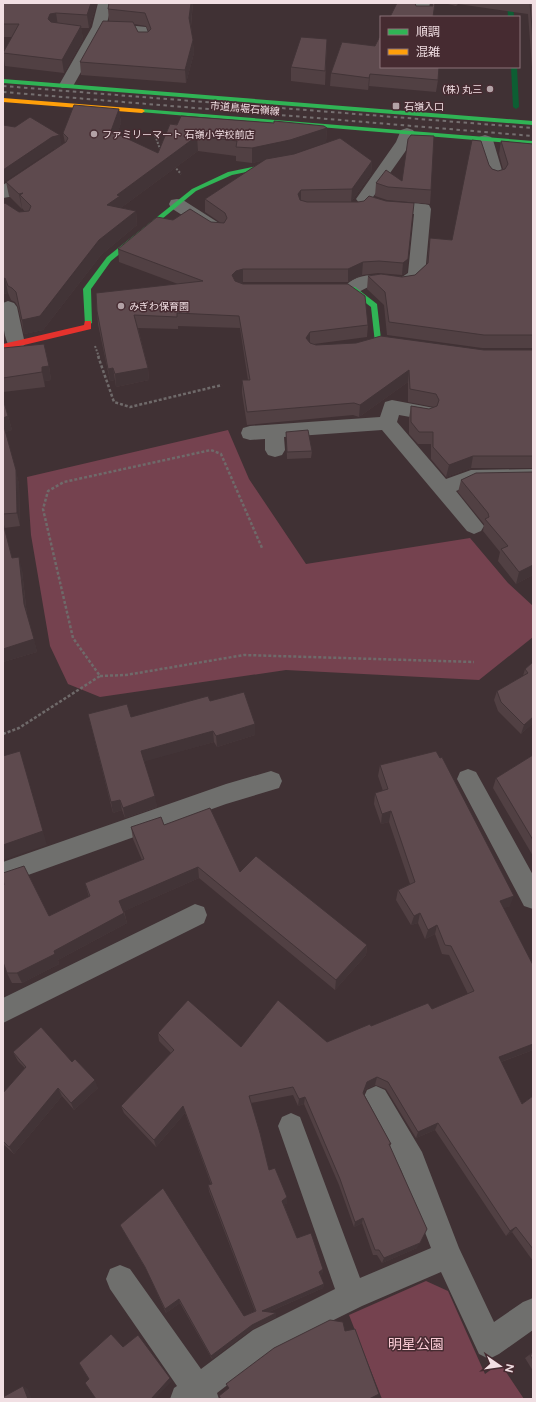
<svg xmlns="http://www.w3.org/2000/svg" width="536" height="1402" font-family="Figtree,'Noto Sans JP',sans-serif">
  <style>
    .green { fill: #75424f }
    .lines { fill: none; stroke-linecap: round; stroke-linejoin: round }
    .stream { fill: #0d5e33; fill-rule: evenodd }
    .path-far1 { stroke: #6f6a6a; stroke-width: 2; stroke-dasharray: 2 1.5; stroke-linecap: butt }
    .path { stroke: #6f6a6a; stroke-width: 2.5; stroke-dasharray: 3 2; stroke-linecap: butt }
    .street { fill: #6f6f6d; fill-rule: evenodd }
    .fast { fill: #30b455; fill-rule: evenodd }
    .slow { fill: #ff9f0a; fill-rule: evenodd }
    .jam { fill: #e5322d; fill-rule: evenodd }
    .rail { stroke: #756f70; stroke-width: 2; stroke-dasharray: 3.5 3.5; stroke-linecap: butt }
    .wall { fill: #514043; fill-rule: evenodd }
    .shaded-wall { fill: #423437 }
    .building { fill: #5e4a4e; stroke: #423437 }
    .poi-dot { fill: #b3a2a6; stroke: #462b31; stroke-width: 1.5 }
    .labels { text-anchor: middle; stroke-width: 3; stroke-linejoin: round; paint-order: stroke }
    .far-poi-label { font-size: 10px; fill: #f1dfe3; stroke: #462b31; text-anchor: start }
    .far-street-label { font-size: 10px; fill: #f1dfe3; stroke: #462b31 }
    .near-park-label { font-size: 14px; fill: #fbcbd5; stroke: #462b31 }
  </style>
  <rect width="100%" height="100%" fill="#403134"/>
  <path class="green" d="M 228,430 L 249,479 L 306,564 L 470,538 L 508,583 L 533,606 L 533,637 L 479,680 L 286,670 L 100,697 L 68,684 L 50,646 L 31,535 L 27,477 Z
    M 426,1281 L 448,1291 L 485,1374 L 500,1363 L 524,1399 L 382,1399 L 349,1315 Z"/>
  <g class="lines">
    <path class="stream" d="M 507,3 L 513,3 L 514,17 L 508,17 Z
      M 511,67 L 517,67 L 519,107 L 516,109 L 513,107 Z"/>
    <path class="path-far1" d="M 154,132 L 161,152
      M 174,166 L 181,174
      M 95,346 L 99,357"/>
    <path class="path" d="M 98,356 L 114,402 L 130,407 L 222,385
      M 100,676 L 126,675 L 244,655 L 474,662
      M 3,734 L 19,728 L 100,676 L 73,638 L 43,509 L 48,491 L 64,482 L 211,450 L 221,454 L 262,548"/>
    <path class="street" d="M 98,3 L 112,3 L 107,23 L 146,27 L 151,41 L 149,44 L 139,44 L 135,34 L 104,31 L 72,88 L 62,88 L 59,85 L 92,27 Z
      M 416,3 L 430,3 L 428,12 L 430,17 L 416,17 L 414,12 Z
      M 407,128 L 413,130 L 415,133 L 412,142 L 373,197 C 391,206 410,201 429,205 L 431,209 L 425,275 C 410,299 392,282 372,286 C 362,288 358,296 346,293 L 343,289 C 355,270 383,275 402,277 L 408,273 L 414,214 C 399,214 365,213 356,199 L 396,142 L 401,130 Z
      M 485,135 L 491,137 L 493,140 L 504,177 L 502,180 L 496,182 L 490,180 L 488,177 L 477,140 L 479,137 Z
      M 32,168 L 38,170 L 40,173 L 38,176 L 9,197 L 3,198 L 3,185 L 26,170 Z
      M 177,199 L 183,200 L 219,223 L 221,227 L 219,231 L 213,232 L 207,231 L 171,208 L 169,204 L 171,200 Z
      M 8,301 L 14,303 L 17,307 L 25,344 L 22,348 L 16,350 L 10,348 C 2,335 3,317 3,303 Z
      M 392,400 L 434,408 L 436,413 L 434,418 L 427,420 L 399,415 L 397,422 L 446,479 L 471,470 L 533,469 L 533,483 L 473,484 L 456,491 L 484,526 L 481,531 L 474,534 L 467,531 L 382,430 L 284,437 L 285,450 L 282,455 L 275,457 L 268,455 L 265,450 L 265,439 L 250,440 L 243,438 L 241,433 L 243,428 L 250,426 L 380,417 L 385,402 Z
      M 468,769 L 476,772 L 533,875 L 533,909 L 524,906 L 457,779 L 460,772 Z
      M 271,771 L 279,774 L 282,781 L 279,788 L 226,804 L 3,884 L 3,862 L 226,784 Z
      M 195,904 L 204,907 L 207,915 L 204,923 L 3,1023 L 3,998 Z
      M 376,1086 L 385,1090 L 422,1152 L 459,1248 L 494,1322 L 523,1302 L 533,1298 L 533,1330 L 499,1354 L 489,1359 L 479,1354 L 441,1272 L 362,1306 L 273,1350 L 217,1393 L 219,1399 L 170,1399 L 174,1388 L 177,1386 L 110,1289 L 106,1279 L 110,1269 L 120,1265 L 130,1269 L 201,1369 L 253,1330 L 335,1289 L 278,1126 L 282,1117 L 291,1113 L 300,1117 L 360,1278 L 431,1248 L 401,1170 L 363,1099 L 367,1090 Z"/>
    <path class="fast" d="M 3,79 L 533,121 L 533,125 L 3,83 Z
      M 142,109 L 533,141 L 533,145 L 140,112 L 140,110 Z
      M 282,161 L 284,162 L 284,164 L 232,175 L 196,191 L 111,261 L 91,289 L 92,323 L 88,325 L 85,325 L 83,289 L 107,257 L 192,189 L 228,172 Z
      M 335,287 L 355,287 L 377,304 L 381,339 L 405,341 L 409,344 L 408,346 L 375,343 L 371,307 L 350,291 L 338,291 L 334,289 Z"/>
    <path class="slow" d="M 3,98 L 142,109 L 145,111 L 142,113 L 3,102 Z"/>
    <path class="jam" d="M 85,321 L 91,321 L 91,329 L 3,350 L 3,344 L 84,325 Z"/>
    <path class="rail" d="M 3,86 L 533,128
      M 3,92 L 533,136"/>
  </g>
  <path class="wall" d="M 3,3 L 97,3 L 89,28 L 81,28 L 83,39 L 64,73 L 5,66 L 3,53 L 12,37 L 3,37 Z
    M 109,3 L 193,3 L 191,26 L 194,53 L 186,83 L 81,75 L 80,62 L 109,21 L 108,9 ZM 134,24 L 146,26 L 149,32 L 138,32 Z
    M 444,3 L 533,3 L 533,81 L 528,14 L 458,4 L 456,6 Z
    M 327,39 L 325,85 L 291,81 L 291,67 Z
    M 342,42 L 438,80 L 436,92 L 369,86 L 368,90 L 330,86 L 331,73 Z
    M 119,109 L 121,123 L 117,134 L 158,153 L 170,124 L 327,128 L 326,142 L 291,154 L 372,161 L 371,174 L 351,202 L 386,201 L 407,272 L 402,275 L 378,273 L 362,275 L 348,282 L 243,282 L 239,283 L 368,325 L 367,337 L 314,344 L 316,345 L 484,350 L 533,350 L 533,468 L 471,468 L 446,477 L 431,459 L 431,444 L 418,444 L 409,434 L 409,418 L 411,406 L 429,409 L 435,407 L 434,407 L 408,402 L 408,382 L 359,417 L 353,415 L 247,425 L 242,393 L 242,380 L 248,380 L 240,328 L 178,326 L 178,329 L 138,328 L 148,368 L 149,380 L 116,387 L 115,380 L 110,381 L 98,324 L 97,311 L 178,284 L 119,262 L 118,249 L 173,220 L 221,223 L 205,212 L 205,199 L 266,160 L 252,163 L 236,161 L 236,156 L 198,151 L 122,207 L 122,208 L 136,211 L 137,225 L 101,255 L 43,330 L 24,334 L 18,307 L 15,302 L 11,300 L 8,293 L 3,294 L 3,204 L 19,212 L 25,212 L 22,208 L 22,209 L 9,196 L 6,182 L 58,148 L 54,149 L 3,125 L 62,145 L 65,143 L 63,133 Z
    M 501,141 L 533,144 L 533,348 L 482,348 L 387,335 L 384,305 L 367,289 L 368,276 L 402,277 L 415,275 L 427,264 L 430,238 L 452,240 L 489,165 L 492,169 L 498,171 L 503,169 L 499,154 Z
    M 402,181 L 431,190 L 430,204 L 387,200 L 375,196 L 376,183 Z
    M 3,348 L 49,366 L 51,380 L 45,381 L 45,387 L 3,392 Z
    M 3,399 L 8,416 L 12,430 L 5,432 L 19,484 L 20,526 L 4,528 L 12,558 L 22,570 L 27,615 L 37,652 L 3,662 Z
    M 286,432 L 312,451 L 311,458 L 287,459 Z
    M 533,472 L 533,575 L 516,584 L 498,561 L 500,552 L 483,531 L 484,524 L 458,492 L 461,480 Z
    M 533,662 L 533,723 L 521,734 L 498,711 L 494,700 L 497,691 L 523,676 L 525,669 Z
    M 210,701 L 255,724 L 255,735 L 217,747 L 214,742 L 144,761 L 157,807 L 125,818 L 122,810 L 113,813 L 88,714 L 131,717 Z
    M 533,755 L 533,856 L 493,788 L 496,778 Z
    M 380,765 L 510,906 L 503,908 L 533,965 L 533,1050 L 501,1062 L 522,1104 L 533,1096 L 533,1261 L 512,1232 L 506,1236 L 435,1130 L 416,1138 L 386,1089 L 375,1085 L 366,1089 L 364,1094 L 391,1144 L 390,1146 L 417,1248 L 382,1263 L 377,1255 L 373,1255 L 362,1223 L 354,1227 L 339,1185 L 304,1104 L 298,1106 L 293,1095 L 251,1103 L 269,1170 L 287,1203 L 284,1205 L 297,1238 L 323,1269 L 322,1274 L 320,1275 L 324,1284 L 323,1288 L 269,1312 L 276,1313 L 276,1317 L 252,1329 L 212,1359 L 180,1303 L 166,1313 L 147,1271 L 120,1225 L 244,1316 L 255,1311 L 209,1191 L 208,1185 L 211,1184 L 185,1113 L 156,1147 L 124,1113 L 121,1106 L 171,1053 L 159,1041 L 158,1033 L 241,1047 L 327,1042 L 371,1026 L 432,1009 L 468,994 L 449,955 L 442,954 L 435,934 L 425,939 L 418,923 L 411,925 L 396,900 L 398,890 L 410,884 L 389,822 L 381,824 L 374,804 L 375,793 L 383,791 L 378,776 Z
    M 164,825 L 240,872 L 367,945 L 366,955 L 335,990 L 199,878 L 124,911 L 127,923 L 58,960 L 59,964 L 22,983 L 12,983 L 7,973 L 89,897 L 85,883 L 142,860 L 133,839 L 131,827 Z
    M 13,1052 L 72,1062 L 98,1088 L 74,1110 L 62,1096 L 14,1154 L 3,1144 L 3,1093 L 25,1068 L 18,1061 Z
    M 533,1352 L 533,1371 L 525,1358 Z"/>
  <path class="shaded-wall" d="M 91,3 L 97,3 L 89,28 L 87,15 Z
    M 191,3 L 193,3 L 190,31 L 189,18 Z
    M 56,13 L 58,26 L 52,27 L 48,19 L 50,14 Z
    M 81,26 L 83,39 L 64,73 L 62,60 Z
    M 193,40 L 194,53 L 186,83 L 185,70 Z
    M 370,74 L 369,86 L 368,90 L 369,78 Z
    M 119,109 L 121,123 L 113,146 L 111,131 Z
    M 327,128 L 326,142 L 290,155 L 252,163 L 252,148 Z
    M 60,135 L 62,147 L 54,149 L 3,183 L 3,170 L 52,137 Z
    M 197,136 L 198,151 L 122,207 L 122,211 L 107,205 L 117,195 Z
    M 372,161 L 371,174 L 351,202 L 352,189 Z
    M 301,190 L 301,203 L 298,194 Z
    M 23,193 L 20,195 L 22,208 L 22,209 L 19,194 Z
    M 136,211 L 137,225 L 101,255 L 43,330 L 24,334 L 22,320 L 99,240 Z
    M 408,259 L 407,272 L 402,275 L 403,263 Z
    M 363,262 L 362,275 L 348,282 L 348,269 Z
    M 243,269 L 243,282 L 237,284 L 232,275 L 236,271 Z
    M 5,278 L 8,293 L 3,294 L 3,279 Z
    M 310,332 L 310,345 L 306,338 Z
    M 49,366 L 51,380 L 45,381 L 45,387 L 42,372 L 42,367 Z
    M 113,368 L 115,380 L 110,381 L 108,369 Z
    M 148,368 L 149,380 L 116,387 L 115,374 Z
    M 409,370 L 408,382 L 359,417 L 360,405 Z
    M 8,416 L 12,430 L 5,432 L 3,423 L 3,418 Z
    M 473,456 L 471,468 L 446,477 L 449,465 Z
    M 16,470 L 19,484 L 20,526 L 17,513 Z
    M 19,557 L 22,570 L 27,617 L 24,604 Z
    M 533,565 L 533,575 L 516,584 L 519,572 Z
    M 34,639 L 37,652 L 3,662 L 3,649 Z
    M 533,717 L 533,723 L 521,734 L 524,725 Z
    M 255,724 L 255,735 L 217,747 L 216,736 Z
    M 213,731 L 214,742 L 143,762 L 141,751 Z
    M 20,751 L 47,845 L 3,860 L 3,845 Z
    M 155,796 L 157,807 L 125,818 L 123,808 Z
    M 120,800 L 122,810 L 113,813 L 111,802 Z
    M 391,811 L 389,822 L 381,824 L 382,814 Z
    M 198,867 L 199,878 L 122,912 L 119,901 Z
    M 514,896 L 510,906 L 496,911 L 500,901 Z
    M 124,913 L 127,923 L 58,960 L 59,964 L 22,983 L 17,973 L 54,951 Z
    M 420,913 L 418,923 L 411,925 L 414,916 Z
    M 437,925 L 435,934 L 425,939 L 428,930 Z
    M 367,945 L 366,955 L 335,990 L 336,980 Z
    M 533,1044 L 533,1050 L 495,1064 L 499,1057 Z
    M 377,1077 L 375,1085 L 366,1089 L 362,1100 L 363,1093 L 367,1082 Z
    M 95,1080 L 98,1088 L 74,1110 L 71,1103 Z
    M 58,1088 L 62,1096 L 14,1154 L 9,1147 Z
    M 305,1097 L 304,1104 L 298,1106 L 299,1099 Z
    M 183,1106 L 185,1113 L 156,1147 L 154,1140 Z
    M 438,1123 L 435,1130 L 416,1138 L 418,1132 Z
    M 287,1197 L 287,1203 L 282,1207 L 282,1201 Z
    M 363,1218 L 362,1223 L 354,1227 L 355,1222 Z
    M 516,1227 L 512,1232 L 506,1236 L 510,1231 Z
    M 420,1243 L 417,1248 L 382,1263 L 384,1258 Z
    M 323,1269 L 322,1274 L 318,1277 L 319,1272 Z
    M 324,1284 L 323,1288 L 262,1315 L 262,1311 Z
    M 179,1299 L 180,1303 L 166,1313 L 165,1309 Z
    M 276,1313 L 276,1317 L 252,1329 L 212,1359 L 211,1356 L 252,1325 Z
    M 170,1378 L 172,1381 L 155,1399 L 151,1399 Z
    M 23,1386 L 28,1389 L 32,1399 L 28,1399 Z
    M 379,1394 L 377,1396 L 371,1399 L 369,1399 Z"/>
  <path class="building" d="M 3,3 L 91,3 L 87,15 L 56,13 L 50,14 L 48,19 L 51,22 L 81,26 L 62,60 L 3,53 L 19,24 L 3,24 Z
    M 109,3 L 191,3 L 189,18 L 193,40 L 185,70 L 80,62 L 103,21 L 133,22 L 138,32 L 148,32 L 151,29 L 145,13 L 108,9 Z
    M 397,3 L 415,3 L 416,6 L 433,6 L 432,3 L 435,3 L 433,17 L 390,17 Z
    M 530,3 L 533,3 L 533,41 Z
    M 381,34 L 381,67 L 439,67 L 438,80 L 370,74 L 369,78 L 331,73 L 342,42 L 375,46 Z
    M 301,37 L 327,39 L 325,71 L 291,67 Z
    M 74,105 L 119,109 L 111,131 L 158,153 L 170,124 L 177,125 L 181,116 L 274,123 L 274,121 L 324,126 L 327,128 L 290,140 L 252,148 L 236,147 L 237,141 L 197,136 L 117,195 L 120,196 L 107,205 L 136,211 L 99,240 L 40,316 L 22,320 L 16,292 L 12,288 L 8,286 L 5,278 L 3,279 L 3,204 L 5,203 L 19,212 L 29,211 L 31,206 L 20,195 L 23,193 L 19,194 L 6,182 L 66,142 L 68,138 L 63,133 Z
    M 30,117 L 60,135 L 52,137 L 3,170 L 3,125 L 15,127 Z
    M 411,135 L 434,136 L 431,190 L 388,187 L 376,183 L 386,170 L 402,181 L 408,139 Z
    M 340,138 L 372,161 L 352,189 L 301,190 L 298,194 L 300,200 L 307,202 L 358,202 L 364,201 L 369,196 L 386,201 L 414,203 L 408,259 L 403,263 L 379,261 L 363,262 L 348,269 L 243,269 L 236,271 L 232,275 L 235,281 L 243,284 L 348,284 L 365,296 L 368,325 L 310,332 L 306,338 L 310,343 L 316,345 L 356,343 L 381,336 L 484,350 L 533,350 L 533,456 L 473,456 L 449,465 L 433,447 L 433,432 L 419,432 L 411,422 L 411,406 L 429,409 L 437,406 L 439,400 L 436,394 L 410,389 L 409,370 L 360,405 L 354,403 L 247,412 L 242,380 L 250,380 L 239,316 L 177,313 L 177,317 L 134,315 L 148,368 L 115,374 L 113,368 L 108,369 L 97,311 L 96,293 L 203,281 L 118,249 L 157,217 L 173,220 L 190,209 L 211,222 L 224,223 L 227,218 L 225,213 L 205,199 L 266,159 L 294,154 Z
    M 472,140 L 481,141 L 489,165 L 492,169 L 498,171 L 505,169 L 508,164 L 501,141 L 533,144 L 533,335 L 484,335 L 389,322 L 385,292 L 368,276 L 381,274 L 402,277 L 415,275 L 428,263 L 430,238 L 452,240 Z
    M 44,344 L 49,366 L 42,367 L 42,372 L 3,378 L 3,348 Z
    M 3,399 L 8,416 L 3,418 Z
    M 3,423 L 16,470 L 17,513 L 3,514 Z
    M 308,430 L 312,451 L 287,452 L 286,432 Z
    M 533,472 L 533,565 L 519,572 L 501,549 L 508,546 L 485,519 L 489,517 L 488,513 L 461,480 L 476,473 Z
    M 3,523 L 12,558 L 19,557 L 24,604 L 34,639 L 3,649 Z
    M 533,662 L 533,717 L 524,725 L 501,702 L 497,691 L 528,673 L 525,669 Z
    M 244,692 L 255,724 L 216,736 L 213,731 L 141,751 L 155,796 L 123,808 L 120,800 L 111,802 L 88,714 L 127,704 L 131,717 L 208,696 L 210,701 Z
    M 20,751 L 43,831 L 3,845 L 3,756 Z
    M 436,751 L 440,758 L 442,757 L 514,896 L 500,901 L 533,965 L 533,1044 L 499,1057 L 522,1104 L 533,1096 L 533,1249 L 516,1227 L 510,1231 L 438,1123 L 418,1132 L 388,1082 L 377,1077 L 367,1082 L 363,1093 L 391,1144 L 389,1144 L 427,1229 L 420,1243 L 384,1258 L 379,1250 L 375,1250 L 363,1218 L 355,1222 L 340,1179 L 305,1097 L 299,1099 L 293,1087 L 249,1096 L 260,1133 L 269,1170 L 275,1168 L 287,1197 L 282,1201 L 297,1238 L 311,1233 L 323,1269 L 319,1272 L 324,1284 L 262,1311 L 276,1313 L 252,1325 L 211,1356 L 179,1299 L 165,1309 L 145,1267 L 120,1225 L 163,1188 L 244,1316 L 256,1311 L 208,1185 L 212,1184 L 183,1106 L 154,1140 L 121,1106 L 174,1050 L 158,1033 L 188,1000 L 241,1047 L 278,1000 L 327,1042 L 370,1024 L 371,1026 L 428,1003 L 432,1009 L 474,991 L 451,946 L 445,945 L 437,925 L 428,930 L 420,913 L 414,916 L 398,890 L 415,882 L 391,811 L 382,814 L 375,793 L 388,789 L 380,765 Z
    M 533,755 L 533,840 L 496,778 Z
    M 210,808 L 240,872 L 256,856 L 367,945 L 336,980 L 198,867 L 119,901 L 124,913 L 54,951 L 55,954 L 17,973 L 7,973 L 3,962 L 3,886 L 4,885 L 3,879 L 3,873 L 24,866 L 49,916 L 90,896 L 85,883 L 144,859 L 131,827 L 161,817 L 164,825 Z
    M 41,1027 L 72,1062 L 75,1059 L 95,1080 L 71,1103 L 58,1088 L 9,1147 L 3,1141 L 3,1093 L 26,1067 L 13,1052 Z
    M 330,1320 L 343,1322 L 345,1331 L 355,1329 L 379,1394 L 369,1399 L 221,1399 L 219,1396 L 229,1388 L 226,1384 L 274,1348 Z
    M 111,1334 L 123,1347 L 138,1335 L 170,1378 L 151,1399 L 96,1399 L 85,1383 L 89,1379 L 79,1363 Z
    M 533,1353 L 533,1360 L 530,1355 Z
    M 23,1386 L 28,1399 L 3,1399 L 3,1397 Z"/>
  <g class="poi-dot">
    <circle cx="490" cy="89" r="4"/>
    <rect x="392" y="102" width="8" height="8" rx="2"/>
    <circle cx="94" cy="134" r="4"/>
    <circle cx="121" cy="306" r="4"/>
  </g>
  <g class="labels">
    <g class="far-poi-label">
      <text x="482" y="93" text-anchor="end">(株) 丸三</text>
      <text x="404" y="110">石嶺入口</text>
      <text x="102" y="138">ファミリーマート 石嶺小学校前店</text>
      <text x="129" y="310">みぎわ保育園</text>
    </g>
    <g class="far-street-label">
      <text transform="translate(245 108) rotate(5)" y="4">市道鳥堀石嶺線</text>
    </g>
    <g class="near-park-label">
      <text x="416" y="1349">明星公園</text>
    </g>
  </g>
  <rect width="536" height="1402" fill="none" stroke="#f1dfe3" stroke-width="8"/>
  <rect x="380" y="16" width="140" height="52" fill="#462b31" stroke="#8a7378"/>
  <rect x="388" y="29" width="20" height="6" fill="#30b455" stroke="#8a7378"/>
  <text x="416" y="36" font-size="12" fill="#f1dfe3">順調</text>
  <rect x="388" y="49" width="20" height="6" fill="#ff9f0a" stroke="#8a7378"/>
  <text x="416" y="56" font-size="12" fill="#f1dfe3">混雑</text>
  <g transform="translate(500 1366) rotate(103)" stroke="#462b31" stroke-width="3" paint-order="stroke">
  <path d="M0-3L7 15L0 10L-7 15Z" fill="#f1dfe3"/>
  <text y="-6" font-size="11" font-weight="bold" text-anchor="middle" fill="#f1dfe3">N</text>
  </g>
</svg>
